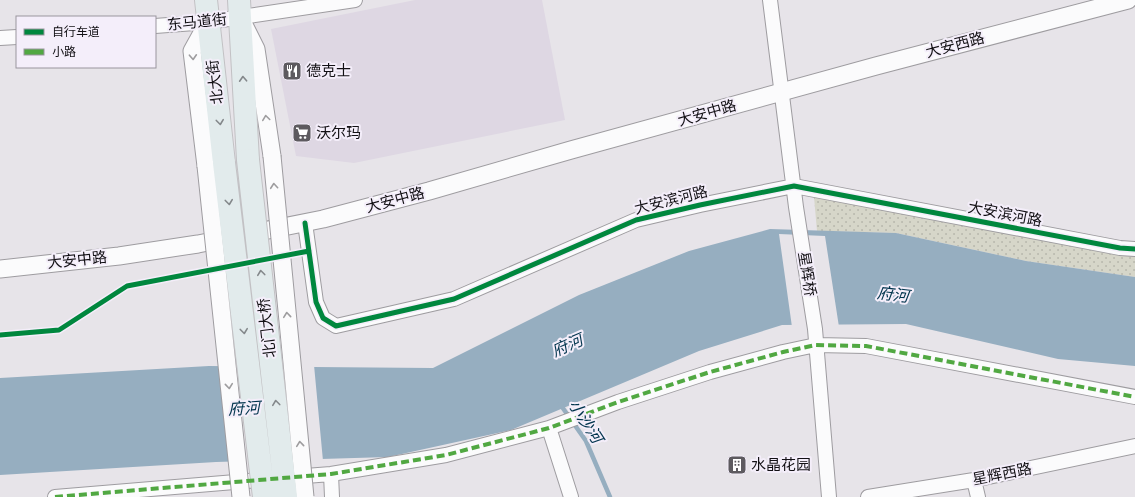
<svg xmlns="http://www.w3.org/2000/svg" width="1135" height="497" font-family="'Titillium Web','Noto Sans SC',sans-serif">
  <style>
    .built { fill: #ded7e3 }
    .grass { fill: url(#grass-dots) }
    .water { fill: #96aec0 }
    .pier { fill: #e7e4e9 }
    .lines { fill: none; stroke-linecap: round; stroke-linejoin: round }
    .stream { stroke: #96aec0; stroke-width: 4.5 }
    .minor-casing { stroke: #9e9ca0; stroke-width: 16 }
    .tertiary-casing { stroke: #9e9ca0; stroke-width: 19 }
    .primary-casing { stroke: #c2c1c4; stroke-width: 24 }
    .minor { stroke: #fbfbfc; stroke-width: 14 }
    .tertiary { stroke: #fbfbfc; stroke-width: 17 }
    .primary { stroke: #e2ebec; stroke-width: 22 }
    .tertiary-bridge-casing { stroke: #9e9ca0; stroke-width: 19; stroke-linecap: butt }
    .primary-bridge-casing { stroke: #c2c1c4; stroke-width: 24; stroke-linecap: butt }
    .tertiary-bridge { stroke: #fbfbfc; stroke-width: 17 }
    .primary-bridge { stroke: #e2ebec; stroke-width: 22 }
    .quiet { stroke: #51a842; stroke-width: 4; stroke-dasharray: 8 4; stroke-linecap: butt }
    .cycleway-casing { stroke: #f4eefa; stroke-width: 8 }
    .cycleway { stroke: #00873e; stroke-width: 5 }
    .oneway { stroke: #9e9d9f }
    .oneway2 { stroke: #84888b }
    .labels { text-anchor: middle; stroke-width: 4; stroke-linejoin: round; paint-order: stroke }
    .street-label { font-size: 15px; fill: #121014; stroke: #f4eefa }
    .poi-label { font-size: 15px; fill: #121014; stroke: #f4eefa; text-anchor: start }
    .water-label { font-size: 16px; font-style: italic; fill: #00344d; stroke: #f4eefa }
  </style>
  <defs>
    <pattern id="grass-dots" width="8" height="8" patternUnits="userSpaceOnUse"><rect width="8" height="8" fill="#d6d6c9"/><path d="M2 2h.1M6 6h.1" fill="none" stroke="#b7b7ac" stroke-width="1.8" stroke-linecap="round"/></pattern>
  </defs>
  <rect width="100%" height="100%" fill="#e7e4e9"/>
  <path class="built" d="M 415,0 L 542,0 L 565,120 L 354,163 L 296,156 L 271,29 Z"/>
  <path class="grass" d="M 814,197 L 1135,255 L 1135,277 L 1026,261 L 896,233 L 817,231 Z"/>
  <path class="water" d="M 770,229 L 896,233 L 1026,261 L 1135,277 L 1135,366 L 1058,359 L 906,324 L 782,325 L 699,351 L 511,430 L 388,457 L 216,462 L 0,475 L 0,378 L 209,366 L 433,368 L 579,295 L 689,251 Z"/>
  <path class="pier" d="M 779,234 L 825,236 L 839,327 L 792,327 Z
    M 223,364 L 314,365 L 323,461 L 232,464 Z"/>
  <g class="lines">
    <path class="stream" d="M 560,404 L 586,441 L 610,497"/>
    <defs>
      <path id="minor" d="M 770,0 L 796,207 L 815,329 L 829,497
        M 155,26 L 208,22 L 355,0
        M 0,38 L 17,37
        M 305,223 L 316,302 L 323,318 L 336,326 L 454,299 L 636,220 L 700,205 L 794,186 L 1120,248 L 1135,249
        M 549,428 L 571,497
        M 331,474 L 332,497
        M 293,477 L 331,474 L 446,455 L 549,428 L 618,402 L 710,372 L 783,352 L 816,345 L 866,346 L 1135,397
        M 974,480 L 978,497
        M 55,497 L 270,479
        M 868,497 L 974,480 L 1135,446"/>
      <path id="tertiary" d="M 242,21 L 256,49 L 272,156
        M 206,166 L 192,51 L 208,22
        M 0,269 L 119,256 L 198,244 L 323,219 L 429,191 L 571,150 L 876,66 L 1128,0"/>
      <path id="primary" d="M 206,0 L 224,163
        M 239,0 L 248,160"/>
    </defs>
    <use href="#minor" class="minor-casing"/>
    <use href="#tertiary" class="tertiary-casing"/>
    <use href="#primary" class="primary-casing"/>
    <use href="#minor" class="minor"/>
    <use href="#tertiary" class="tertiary"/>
    <use href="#primary" class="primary"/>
    <defs>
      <path id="tertiary-bridge" d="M 272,156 L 305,497
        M 206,166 L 241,497"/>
      <path id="primary-bridge" d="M 248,160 L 286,497
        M 224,163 L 264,497"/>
    </defs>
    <use href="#tertiary-bridge" class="tertiary-bridge-casing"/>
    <use href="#primary-bridge" class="primary-bridge-casing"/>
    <use href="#tertiary-bridge" class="tertiary-bridge"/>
    <use href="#primary-bridge" class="primary-bridge"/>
    <path class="quiet" d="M 55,497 L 331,474 L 446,455 L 549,428 L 618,402 L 710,372 L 783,352 L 816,345 L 866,346 L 1135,397"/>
    <defs>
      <path id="cycleway" d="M 305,223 L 316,302 L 323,318 L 336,326 L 454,299 L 636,220 L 700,205 L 794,186 L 1120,248 L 1135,249
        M 0,335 L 59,330 L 127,286 L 309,251"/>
    </defs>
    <use href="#cycleway" class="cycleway-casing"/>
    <use href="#cycleway" class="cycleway"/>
  </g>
  <defs><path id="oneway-chevron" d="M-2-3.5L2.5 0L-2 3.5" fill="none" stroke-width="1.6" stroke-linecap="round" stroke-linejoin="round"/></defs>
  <g class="oneway">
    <use href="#oneway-chevron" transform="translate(193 57) rotate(87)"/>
    <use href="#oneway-chevron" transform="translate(266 118) rotate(-98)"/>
    <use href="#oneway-chevron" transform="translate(274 186) rotate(-95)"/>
    <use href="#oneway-chevron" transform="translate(287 315) rotate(-96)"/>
    <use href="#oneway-chevron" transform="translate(229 386) rotate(84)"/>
    <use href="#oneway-chevron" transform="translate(300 444) rotate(-96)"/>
  </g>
  <g class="oneway2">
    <use href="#oneway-chevron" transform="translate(243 79) rotate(-93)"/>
    <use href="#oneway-chevron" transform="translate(220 122) rotate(83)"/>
    <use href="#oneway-chevron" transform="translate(229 202) rotate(83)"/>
    <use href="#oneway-chevron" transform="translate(261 273) rotate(-97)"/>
    <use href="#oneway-chevron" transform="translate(244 331) rotate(83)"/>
    <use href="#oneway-chevron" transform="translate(276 403) rotate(-97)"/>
  </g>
  <defs>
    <symbol id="restaurant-square" viewBox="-11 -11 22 22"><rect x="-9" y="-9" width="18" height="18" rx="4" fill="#5d5a5f" stroke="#f4eefa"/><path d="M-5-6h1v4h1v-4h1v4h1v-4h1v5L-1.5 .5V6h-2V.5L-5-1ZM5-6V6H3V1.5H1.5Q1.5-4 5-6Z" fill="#fff"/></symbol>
    <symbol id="supermarket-square" viewBox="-11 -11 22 22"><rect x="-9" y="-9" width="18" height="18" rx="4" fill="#5d5a5f" stroke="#f4eefa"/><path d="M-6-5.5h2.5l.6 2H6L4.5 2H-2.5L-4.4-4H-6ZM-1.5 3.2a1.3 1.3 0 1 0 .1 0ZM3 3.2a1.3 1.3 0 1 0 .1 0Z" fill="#fff"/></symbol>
    <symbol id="building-square" viewBox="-11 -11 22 22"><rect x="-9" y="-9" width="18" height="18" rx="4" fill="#5d5a5f" stroke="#f4eefa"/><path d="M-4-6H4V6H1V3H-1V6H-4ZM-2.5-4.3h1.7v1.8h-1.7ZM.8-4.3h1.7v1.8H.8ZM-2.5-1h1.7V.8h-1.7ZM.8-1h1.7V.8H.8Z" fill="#fff"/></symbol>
  </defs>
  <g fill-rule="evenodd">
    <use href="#restaurant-square" x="281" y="60" width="22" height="22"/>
    <use href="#supermarket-square" x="291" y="122" width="22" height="22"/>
    <use href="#building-square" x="726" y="454" width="22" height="22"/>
  </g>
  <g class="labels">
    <g class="street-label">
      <text transform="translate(197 22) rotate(-6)" y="5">东马道街</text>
      <text transform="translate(955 45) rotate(-15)" y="5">大安西路</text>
      <text transform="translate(215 82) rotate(-97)" y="5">北大街</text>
      <text transform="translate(707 113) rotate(-16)" y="5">大安中路</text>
      <text transform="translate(395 200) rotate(-15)" y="5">大安中路</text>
      <text transform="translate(671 200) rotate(-14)" y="5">大安滨河路</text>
      <text transform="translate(1005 214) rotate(11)" y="5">大安滨河路</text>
      <text transform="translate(77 260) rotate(-6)" y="5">大安中路</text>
      <text transform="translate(807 274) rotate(81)" y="5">星辉桥</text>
      <text transform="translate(267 328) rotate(-97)" y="5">北门大桥</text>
      <text transform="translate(1002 474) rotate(-11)" y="5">星辉西路</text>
    </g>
    <g class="poi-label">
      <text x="306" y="76">德克士</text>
      <text x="316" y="138">沃尔玛</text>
      <text x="751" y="470">水晶花园</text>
    </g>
    <g class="water-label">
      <text transform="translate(893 294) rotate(7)" y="6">府河</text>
      <text transform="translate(567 345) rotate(-24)" y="6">府河</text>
      <text transform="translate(244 408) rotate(-3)" y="6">府河</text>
      <text transform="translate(586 421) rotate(57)" y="6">小沙河</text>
    </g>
  </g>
  <rect x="16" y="16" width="140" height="52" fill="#f4eefa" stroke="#9a959e"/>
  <rect x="24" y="29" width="20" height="6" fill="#00873e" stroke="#9a959e"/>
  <text x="52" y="36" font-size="12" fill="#121014">自行车道</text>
  <rect x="24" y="49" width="20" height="6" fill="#51a842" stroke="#9a959e"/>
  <text x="52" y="56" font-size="12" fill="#121014">小路</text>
</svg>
